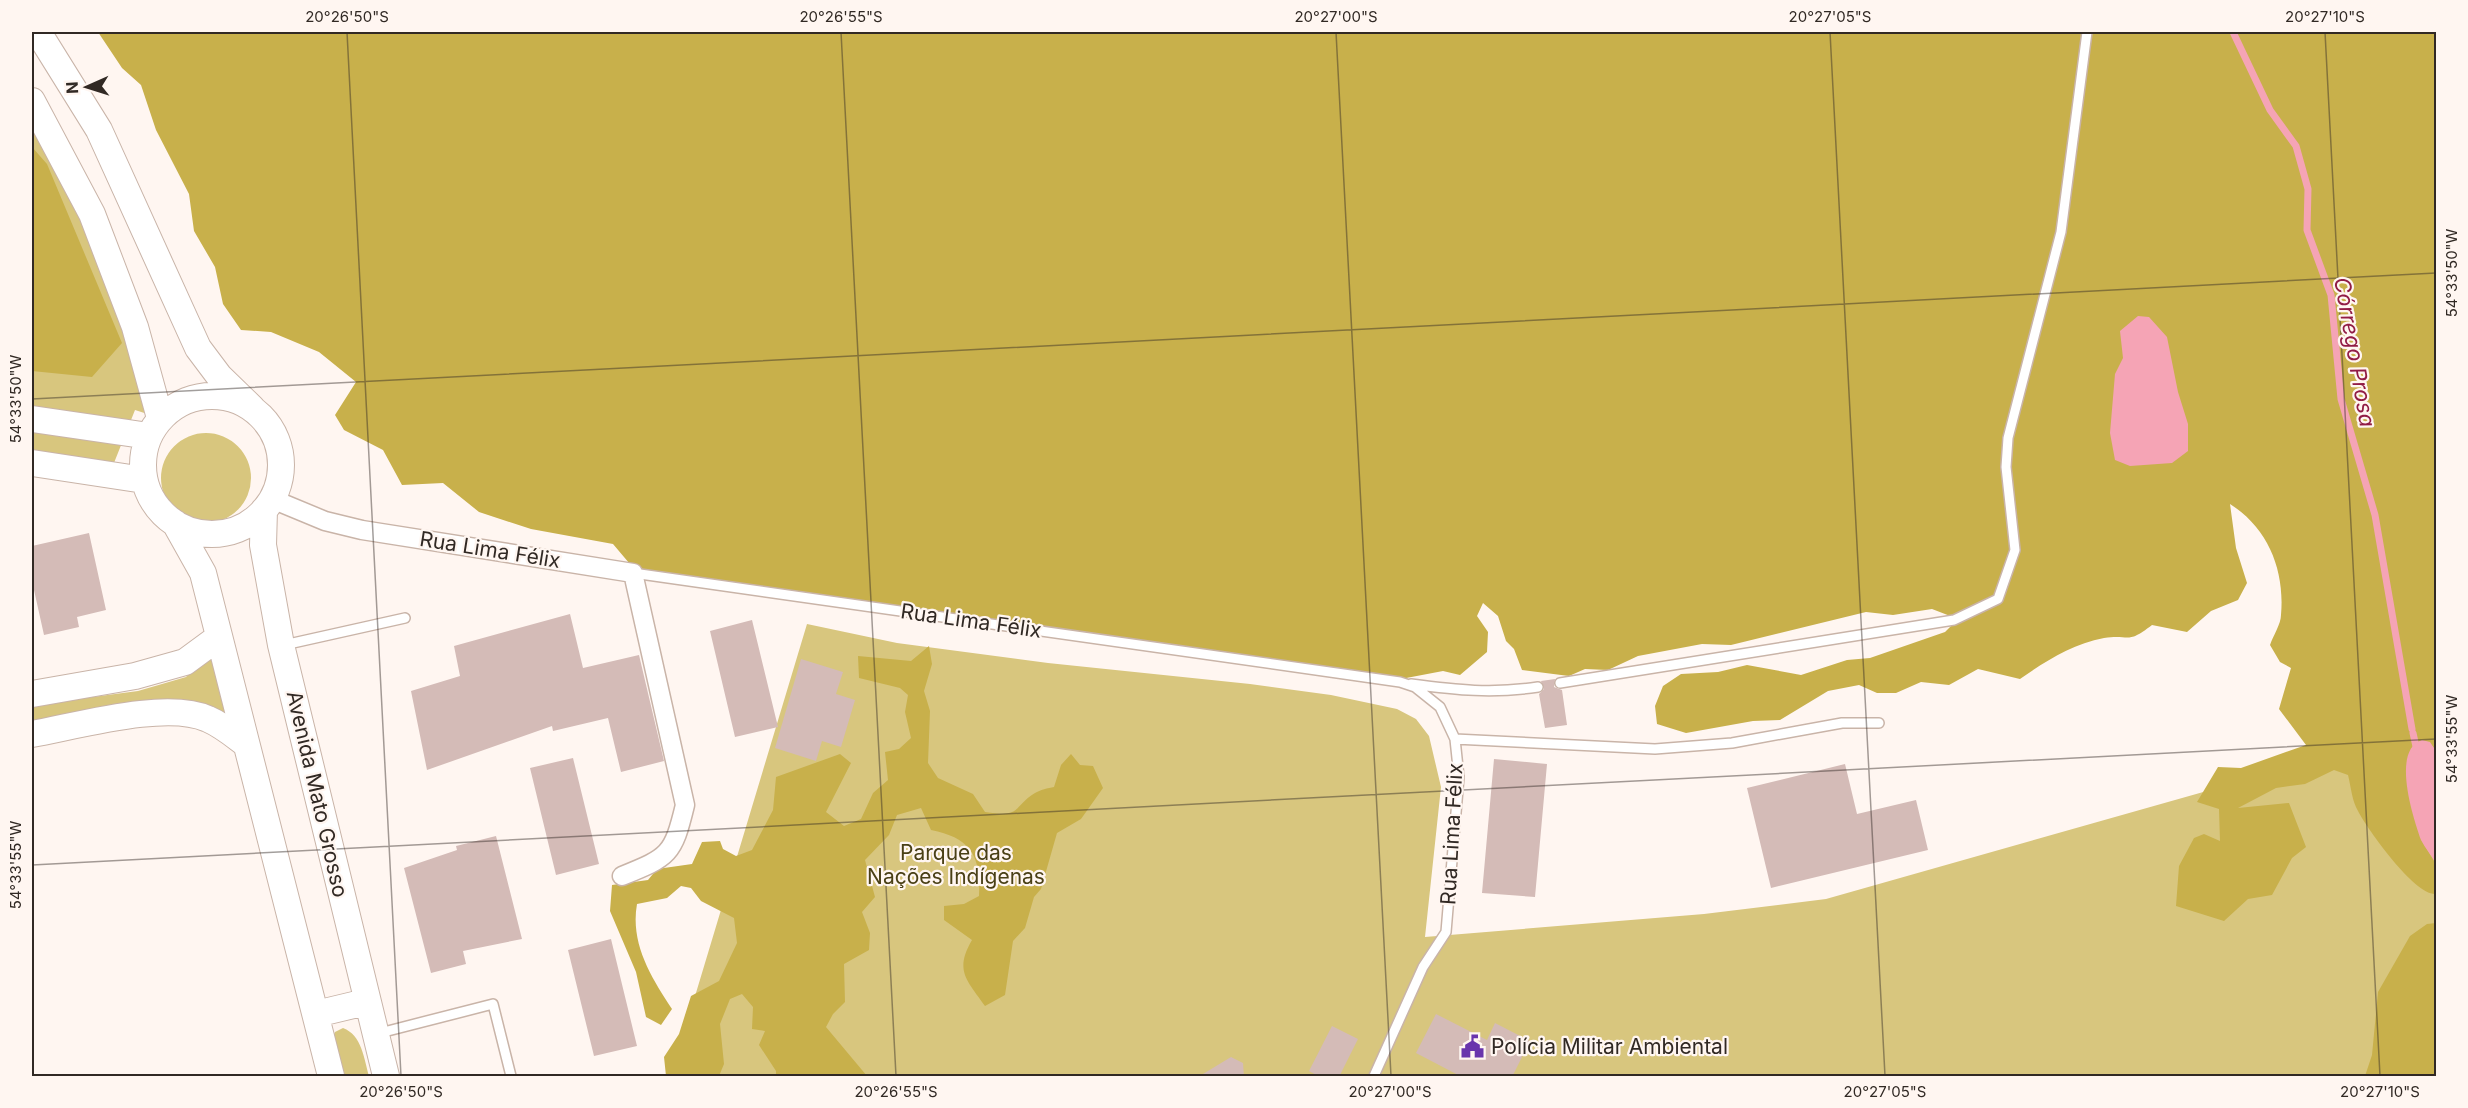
<svg xmlns="http://www.w3.org/2000/svg" width="2468" height="1108" font-family="Inter,sans-serif">
  <style>
    .green { fill: #d8c67e }
    .forest { fill: #c8b04b }
    .water { fill: #f5a4b5 }
    .lines { fill: none; stroke-linecap: round; stroke-linejoin: round }
    .stream { stroke: #f5a4b5; stroke-width: 7 }
    .building { fill: #d4bbb7 }
    .lane-casing { stroke: #c9b4a8; stroke-width: 12 }
    .street-casing { stroke: #c9b4a8; stroke-width: 21 }
    .secondary-casing { stroke: #c9b4a8; stroke-width: 28 }
    .lane { stroke: #fff; stroke-width: 9 }
    .street { stroke: #fff; stroke-width: 18 }
    .secondary { stroke: #fff; stroke-width: 26 }
    .ticks { fill: none; stroke: #312924; stroke-width: 1.5; stroke-opacity: 0.45 }
    .labels { text-anchor: middle; stroke-width: 4.5; stroke-linejoin: round; paint-order: stroke }
    .street-label { font-size: 21px; fill: #312924; stroke: #fff6f1 }
    .park-label { font-size: 21px; fill: #4a4016; stroke: #fff6f1 }
    .poi-label { font-size: 21px; fill: #312924; stroke: #fff6f1; text-anchor: start }
    .water-label { font-size: 22px; font-style: italic; fill: #911c45; stroke: #fff6f1 }
    .neatline { fill: none; stroke: #312924; stroke-width: 2 }
    .ticks-label { font-size: 15px; text-anchor: middle; fill: #312924 }
  </style>
  <rect width="100%" height="100%" fill="#fff6f1"/>
  <path class="green" d="M 32,101 L 92,214 L 160,418 L 135,410 L 108,478 L 32,475 Z
    M161 478a45 45 0 1 1 90 0a45 45 0 1 1-90 0Z
    M 807,624 L 897,643 L 1048,663 L 1250,684 L 1331,695 L 1397,709 L 1416,719 L 1429,736 L 1441,787 L 1425,937 L 1704,914 L 1826,899 L 2436,726 L 2436,1076 L 671,1076 Z
    M 214,648 L 232,716 L 210,709 L 32,723 L 32,705 L 138,691 L 186,677 Z
    M 343,1028 C 362,1035 364,1059 369,1076 L 338,1076 L 330,1043 L 335,1032 Z"/>
  <path class="forest" d="M 98,32 L 2436,32 L 2436,751 L 2429,742 L 2408,788 L 2422,841 L 2436,864 L 2436,894 C 2415,896 2368,830 2358,811 C 2352,801 2351,787 2348,775 L 2334,770 L 2305,784 L 2276,788 L 2238,808 L 2289,803 L 2306,847 L 2292,858 L 2272,895 L 2248,899 L 2224,921 L 2176,906 L 2179,866 L 2194,838 L 2204,834 L 2220,841 L 2219,809 L 2197,802 L 2218,767 L 2241,768 L 2306,745 L 2279,709 L 2291,668 L 2280,662 L 2270,645 C 2273,636 2281,624 2281,615 C 2285,570 2268,528 2230,504 L 2236,548 L 2247,583 L 2238,600 L 2211,611 L 2187,632 L 2152,625 C 2126,645 2131,634 2104,638 C 2072,644 2046,661 2020,679 L 1978,669 L 1949,685 L 1921,682 L 1896,693 L 1877,693 L 1859,685 L 1828,691 L 1780,720 L 1753,721 L 1686,733 L 1657,724 L 1655,706 L 1663,686 L 1681,674 L 1718,672 L 1747,665 L 1801,675 L 1847,660 L 1870,658 L 1945,632 L 1958,619 L 1932,609 L 1893,615 L 1866,612 L 1731,645 L 1702,644 L 1638,656 L 1608,670 L 1585,669 L 1569,676 L 1522,670 L 1514,649 L 1506,641 L 1498,616 L 1483,603 L 1477,616 L 1488,632 L 1487,652 L 1460,675 L 1443,671 L 1401,679 L 635,570 L 613,544 L 531,529 L 479,512 L 443,483 L 402,485 L 383,450 L 344,430 L 335,415 L 356,382 L 319,352 L 271,332 L 241,330 L 223,304 L 215,267 L 194,231 L 189,194 L 156,130 L 141,85 L 122,68 Z
    M 32,147 L 47,164 L 122,343 L 92,377 L 32,371 Z
    M 929,646 L 932,664 L 924,691 L 930,711 L 928,763 L 938,778 L 973,794 L 985,812 C 1023,818 1011,808 1035,793 C 1040,790 1048,788 1054,787 L 1061,765 L 1071,754 L 1080,765 L 1093,766 L 1103,788 L 1081,819 L 1057,833 L 1041,889 L 1034,897 L 1025,928 L 1013,941 L 1005,995 L 985,1006 C 967,980 954,971 972,940 L 944,920 L 944,906 L 964,904 L 979,896 C 981,857 972,838 931,830 L 921,808 L 897,815 L 889,835 L 865,860 L 875,897 L 862,912 L 870,933 L 869,950 L 844,964 L 845,1002 L 833,1014 L 826,1027 L 867,1076 L 776,1076 L 776,1071 L 759,1045 L 765,1031 L 752,1029 L 753,1007 L 742,994 L 730,999 L 720,1024 L 724,1064 L 719,1076 L 666,1076 L 664,1057 L 679,1034 L 691,996 L 719,981 L 737,943 L 734,918 L 701,901 L 691,888 L 681,886 L 667,898 L 637,904 C 630,943 651,977 672,1009 L 661,1025 L 646,1017 L 636,972 L 610,911 L 612,885 L 648,880 L 657,869 L 692,864 L 702,842 L 720,841 L 723,849 L 736,856 L 752,850 L 773,810 L 776,777 L 840,754 L 851,763 L 826,812 L 844,826 L 861,819 L 873,793 L 888,780 L 885,752 L 899,749 L 911,738 L 905,712 L 908,695 L 900,688 L 859,678 L 858,656 L 911,661 Z
    M 2436,923 L 2436,1076 L 2365,1076 L 2372,1055 L 2378,992 L 2410,936 L 2427,924 Z"/>
  <path class="water" d="M 2138,316 L 2149,317 L 2167,337 L 2178,392 L 2188,424 L 2188,451 L 2172,463 L 2130,466 L 2115,460 L 2110,433 L 2115,374 L 2123,358 L 2120,331 Z
    M 2422,740 L 2430,742 L 2436,751 L 2436,864 C 2432,856 2425,848 2421,840 C 2413,817 2391,750 2422,740 Z"/>
  <g class="lines">
    <path class="stream" d="M 2233,32 L 2270,110 L 2296,146 L 2308,189 L 2307,230 L 2331,295 L 2341,399 L 2375,515 L 2412,729
      M 2413,733 L 2417,751"/>
  </g>
  <path class="building" d="M 89,533 L 106,610 L 77,617 L 79,627 L 44,635 L 32,581 L 32,546 Z
    M 570,614 L 583,668 L 639,655 L 664,761 L 621,772 L 608,718 L 553,731 L 552,726 L 427,770 L 411,691 L 460,676 L 454,646 Z
    M 752,620 L 778,727 L 735,737 L 710,631 Z
    M 801,659 L 843,672 L 836,694 L 855,700 L 841,747 L 822,741 L 816,761 L 775,748 Z
    M 1555,679 L 1554,687 L 1562,690 L 1567,725 L 1545,728 L 1539,694 L 1544,689 L 1541,681 Z
    M 573,758 L 599,864 L 556,875 L 530,768 Z
    M 1494,759 L 1547,764 L 1535,897 L 1482,893 Z
    M 1845,764 L 1857,814 L 1916,800 L 1928,850 L 1771,888 L 1747,788 Z
    M 496,836 L 522,939 L 463,951 L 466,964 L 431,973 L 404,868 L 457,850 L 456,846 Z
    M 611,939 L 637,1046 L 594,1056 L 568,950 Z
    M 1436,1014 L 1487,1040 L 1495,1023 L 1530,1041 L 1512,1077 L 1462,1077 L 1416,1053 Z
    M 1332,1026 L 1358,1039 L 1339,1077 L 1320,1077 L 1309,1071 Z
    M 1231,1057 L 1243,1063 L 1244,1077 L 1198,1077 Z"/>
  <g class="lines">
    <defs>
      <path id="lane" d="M 633,573 L 1400,682 L 1415,687 L 1440,707 L 1455,739 L 1459,777 L 1446,932 L 1423,967 L 1374,1076
        M 284,645 L 405,618
        M 1560,683 L 1954,620 L 1998,599 L 2015,550 L 2006,467 L 2008,438 L 2061,232 L 2087,32
        M 1411,684 C 1457,690 1492,694 1538,687
        M 1455,739 L 1655,749 L 1732,743 L 1842,723 L 1879,723
        M 376,1034 L 493,1004 L 511,1076"/>
      <path id="street" d="M 272,499 L 325,521 L 362,530 L 633,573 L 685,805 C 673,855 669,857 622,876"/>
      <path id="secondary" d="M 38,32 L 99,130 L 198,348 L 219,376 L 252,408
        M 32,101 L 92,214 L 135,327 L 160,418
        M143 465a69 69 0 1 1 138 0a69 69 0 1 1-138 0Z
        M 32,419 L 149,436
        M 32,463 L 144,480
        M 264,510 L 263,545 L 281,645 L 386,1076
        M 175,523 L 203,573 L 331,1076
        M 32,694 L 135,676 L 185,662 L 219,637
        M 32,734 C 77,726 167,700 208,719 C 222,725 234,735 246,744
        M 316,1014 L 366,1002"/>
    </defs>
    <use href="#lane" class="lane-casing"/>
    <use href="#street" class="street-casing"/>
    <use href="#secondary" class="secondary-casing"/>
    <use href="#lane" class="lane"/>
    <use href="#street" class="street"/>
    <use href="#secondary" class="secondary"/>
  </g>
  <path class="ticks" d="M 347,32 L 401,1076M 841,32 L 896,1076M 1336,32 L 1391,1076M 1830,32 L 1885,1076M 2325,32 L 2380,1076M 32,399 L 2436,273M 32,865 L 2436,739"/>
  <defs>
    <symbol id="civic-bare" viewBox="-9 -9 18 18"><path d="M-.6-6.5H3V-4.5H.6V-3L4-1V1h2V6H-6V1h2V-1L-.6-3ZM-1.2 2.5V6h2.4V2.5Z" fill="#6935ac" stroke="#fff6f1" stroke-width="2.5" paint-order="stroke"/></symbol>
  </defs>
  <g fill-rule="evenodd">
    <use href="#civic-bare" x="1456" y="1030" width="33" height="33"/>
  </g>
  <g class="labels">
    <g class="street-label">
      <text transform="translate(490 550) rotate(9)" y="7">Rua Lima Félix</text>
      <text transform="translate(971 621) rotate(8)" y="7">Rua Lima Félix</text>
      <text transform="translate(317 794) rotate(77)" y="7">Avenida Mato Grosso</text>
      <text transform="translate(1452 834) rotate(-87)" y="7">Rua Lima Félix</text>
    </g>
    <g class="park-label">
      <text x="956" y="860">Parque das<tspan x="956" dy="24">Nações Indígenas</tspan></text>
    </g>
    <g class="poi-label">
      <text x="1491" y="1054">Polícia Militar Ambiental</text>
    </g>
    <g class="water-label">
      <text transform="translate(2355 352) rotate(80)" y="8">Córrego Prosa</text>
    </g>
  </g>
  <rect width="2468" height="1108" fill="none" stroke="#fff6f1" stroke-width="66"/>
  <g transform="translate(87 87) rotate(267)" stroke="#fff6f1" stroke-width="4.5" paint-order="stroke">
  <path d="M0-4.5L10 22L0 15L-10 22Z" fill="#312924"/>
  <text y="-9" font-size="16" font-weight="bold" text-anchor="middle" fill="#312924">N</text>
  </g>
  <rect x="33" y="33" width="2402" height="1042" class="neatline"/>
  <g class="ticks-label">
    <text x="347" y="22">20°26'50"S</text>
    <text x="841" y="22">20°26'55"S</text>
    <text x="1336" y="22">20°27'00"S</text>
    <text x="1830" y="22">20°27'05"S</text>
    <text x="2325" y="22">20°27'10"S</text>
    <text transform="translate(2452 273) rotate(-90)" y="5">54°33'50"W</text>
    <text transform="translate(16 399) rotate(-90)" y="5">54°33'50"W</text>
    <text transform="translate(2452 739) rotate(-90)" y="5">54°33'55"W</text>
    <text transform="translate(16 865) rotate(-90)" y="5">54°33'55"W</text>
    <text x="401" y="1097">20°26'50"S</text>
    <text x="896" y="1097">20°26'55"S</text>
    <text x="1390" y="1097">20°27'00"S</text>
    <text x="1885" y="1097">20°27'05"S</text>
    <text x="2380" y="1097">20°27'10"S</text>
  </g>
</svg>
